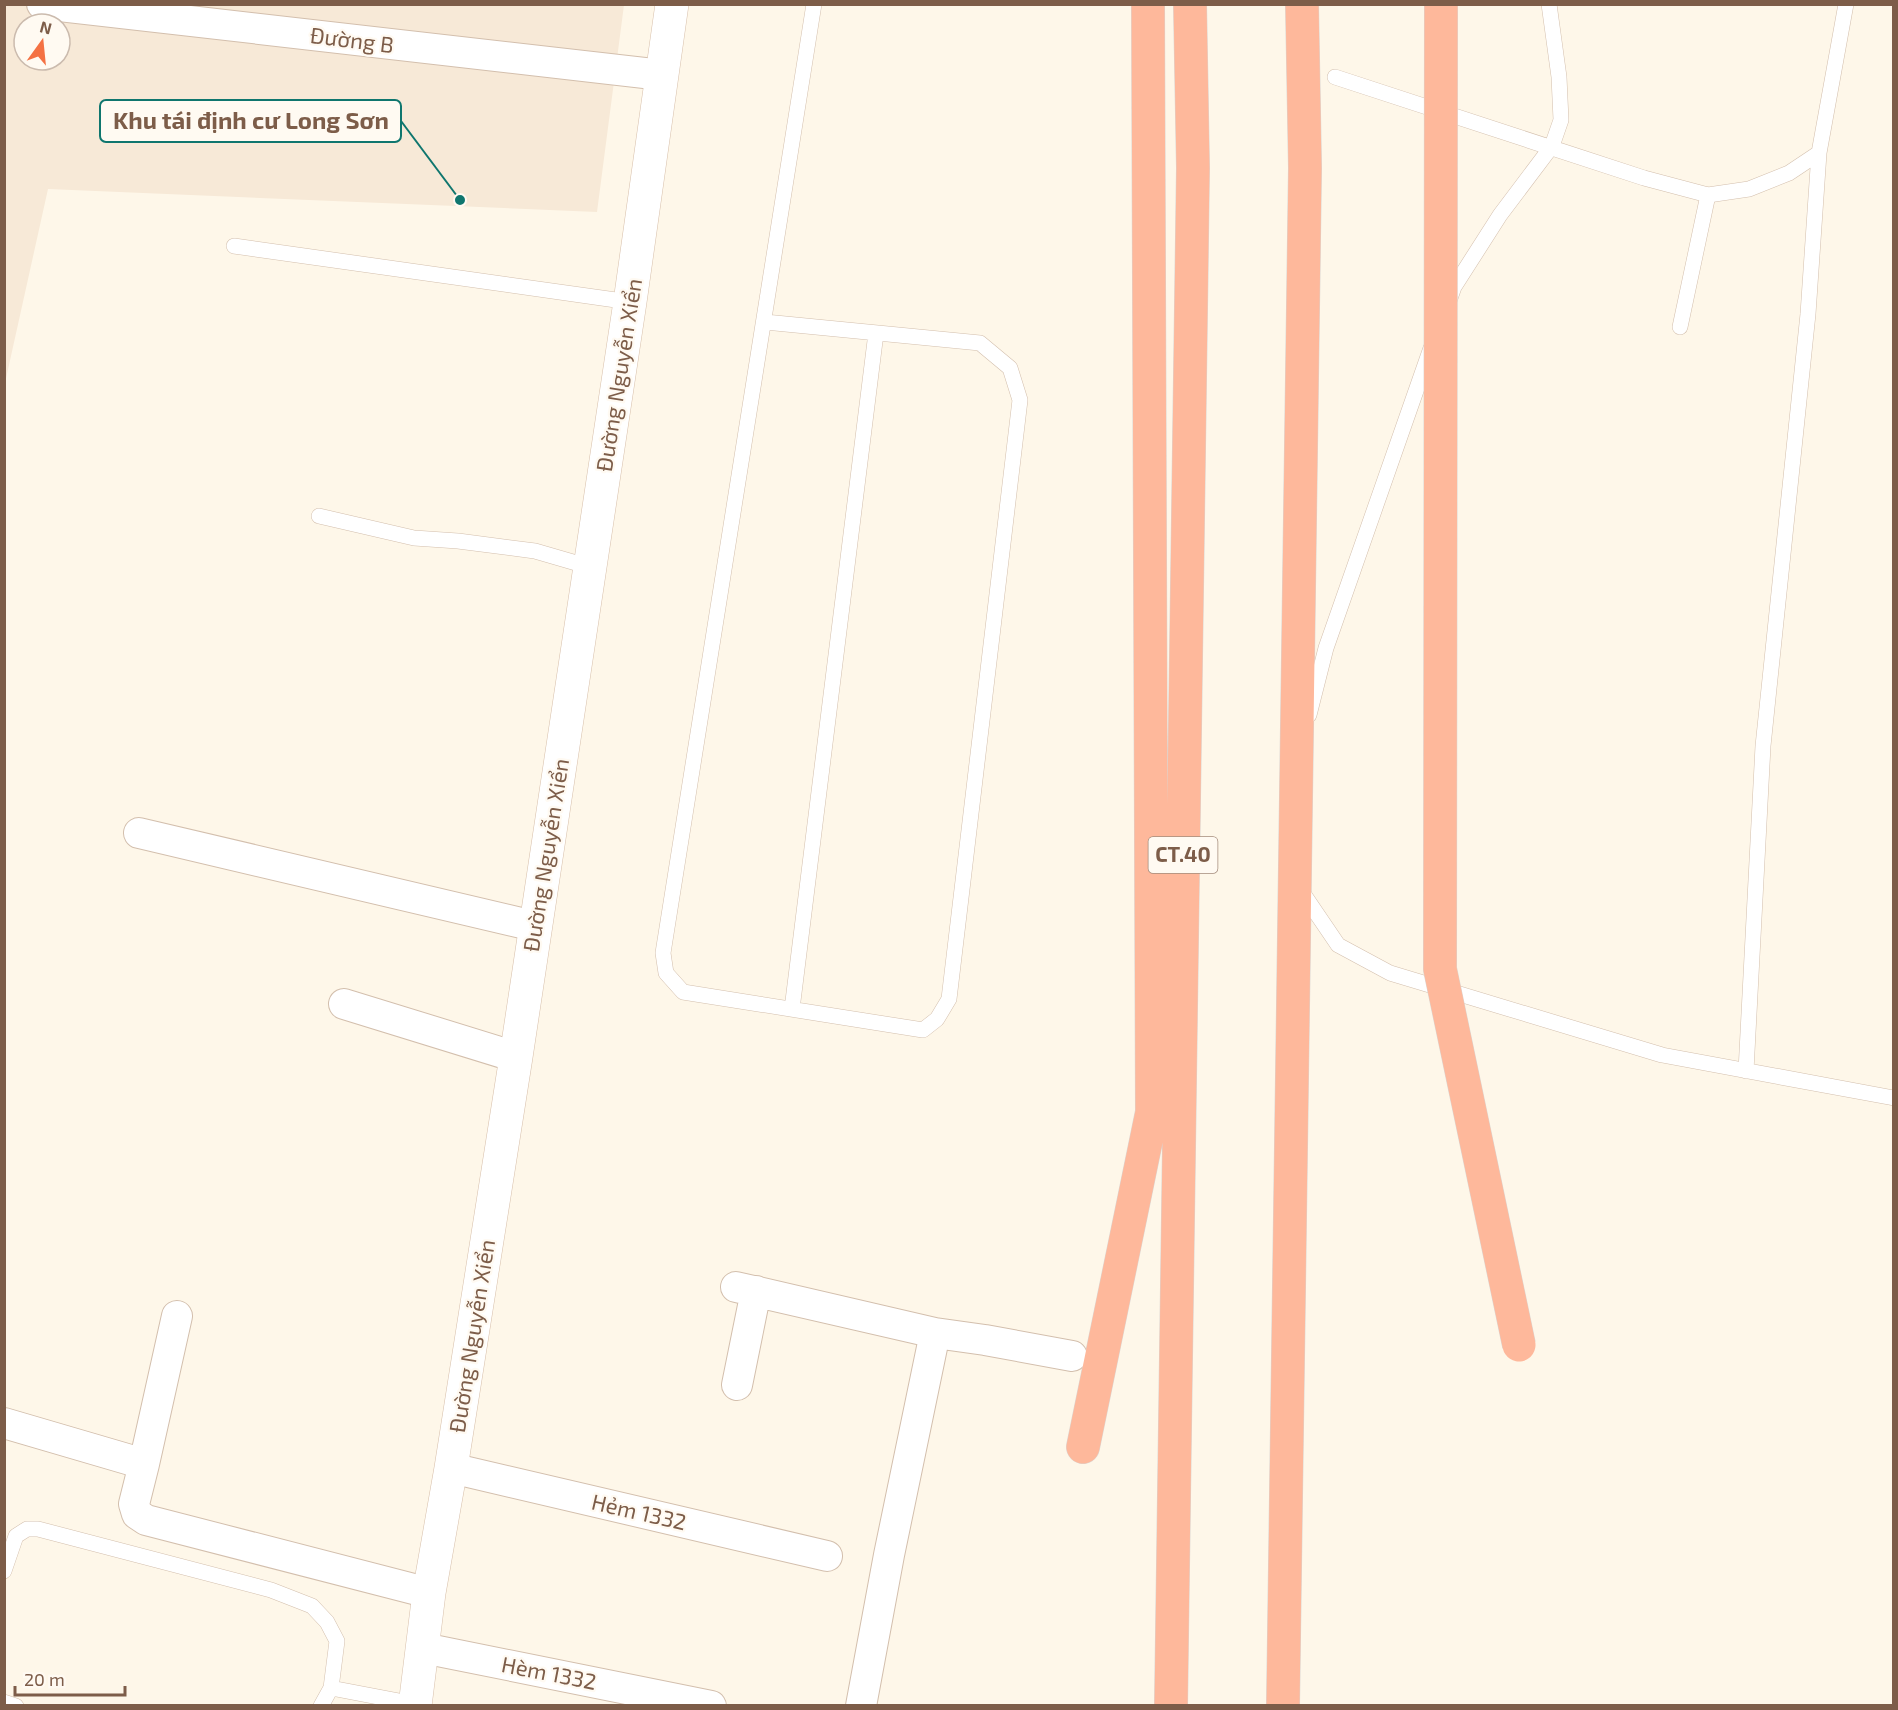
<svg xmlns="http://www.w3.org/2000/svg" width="1898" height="1710" font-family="'Exo 2',sans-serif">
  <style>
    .residential { fill: #f7e9d7; fill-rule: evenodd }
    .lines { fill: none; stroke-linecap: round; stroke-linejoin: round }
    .service-casing { stroke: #d3bfad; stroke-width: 16 }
    .minor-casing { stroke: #d3bfad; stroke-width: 32 }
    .secondary-casing { stroke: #d7bfaa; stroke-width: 34 }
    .motorway-casing { stroke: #ddd5d0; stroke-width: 34 }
    .service { stroke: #fff; stroke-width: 15 }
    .minor { stroke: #fff; stroke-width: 30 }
    .secondary { stroke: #fff; stroke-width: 33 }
    .motorway { stroke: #feb89b; stroke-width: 33 }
    .motorway-bridge-casing { stroke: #ddd5d0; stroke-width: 34; stroke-linecap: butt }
    .motorway-bridge { stroke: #feb89b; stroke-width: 33 }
    .labels { text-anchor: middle; stroke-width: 4.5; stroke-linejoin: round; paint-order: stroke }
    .shield { fill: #fffaf2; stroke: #a48c7c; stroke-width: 1.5 }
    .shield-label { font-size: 21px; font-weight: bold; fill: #7d5d49 }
    .street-label { font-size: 22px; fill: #7d5d49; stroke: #fffaf2 }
    .leader { fill: none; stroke: #0f766e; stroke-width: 2 }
    .callout-dot { fill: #0f766e; stroke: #fffaf2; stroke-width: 2 }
    .callout { fill: #fffaf2; stroke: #0f766e; stroke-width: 2 }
    .callout-label { font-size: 24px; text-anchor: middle; font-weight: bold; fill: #7d5d49 }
  </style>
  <rect width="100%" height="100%" fill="#fef7e9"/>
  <path class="residential" d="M 5,5 L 624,5 L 597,212 L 48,189 L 5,383 ZM 24,24 L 60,24 L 60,60 L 24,60 Z"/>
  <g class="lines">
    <defs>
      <path id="service" d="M 1335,77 L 1644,178 L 1708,195 L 1749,189 L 1789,173 L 1819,153 L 1846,4
        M 234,246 L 630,302
        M 1449,301 L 1454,287 L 1500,215 L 1552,146 L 1561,120 L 1559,77 L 1549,4
        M 765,322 L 980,343 L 1010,368 L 1020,400 L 949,999 L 937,1019 L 923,1030 L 683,992 L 666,973 L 663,953 L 814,4
        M 1680,327 L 1708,195
        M 319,516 L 414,538 L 458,541 L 535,551 L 590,567
        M 1309,715 L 1326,648 L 1431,348
        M 1301,888 L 1302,892 L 1338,945 L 1390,973 L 1662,1055 L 1894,1098
        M 792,1009 L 876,333
        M 1746,1071 L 1763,746 L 1808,314 L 1819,153
        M 4,1571 L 16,1536 L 27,1529 L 38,1529 L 271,1590 L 312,1606 L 327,1622 L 337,1641 L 331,1688 L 321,1706
        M 331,1688 L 415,1704
        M 4,1702 L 16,1706"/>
      <path id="minor" d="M 42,4 L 662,75
        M 139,833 L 534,926
        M 344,1004 L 516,1057
        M 736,1287 L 935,1333 L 889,1555 L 861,1706
        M 935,1333 L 985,1340 L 1072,1356
        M 737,1385 L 756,1291
        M 4,1423 L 144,1464 L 177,1316
        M 144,1464 L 134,1504 L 137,1514 L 146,1520 L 429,1593
        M 451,1468 L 827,1556
        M 423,1648 L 711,1706"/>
      <path id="secondary" d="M 415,1706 L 429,1593 L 451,1468 L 516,1057 L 630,302 L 672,4"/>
      <path id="motorway" d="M 1083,1447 L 1152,1112 L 1148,4
        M 1171,1706 L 1193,168 L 1190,4
        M 1283,1706 L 1305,168 L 1302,4"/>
    </defs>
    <use href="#service" class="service-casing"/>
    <use href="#minor" class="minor-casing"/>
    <use href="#secondary" class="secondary-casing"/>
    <use href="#motorway" class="motorway-casing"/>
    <use href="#service" class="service"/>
    <use href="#minor" class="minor"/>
    <use href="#secondary" class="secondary"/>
    <use href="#motorway" class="motorway"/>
    <defs>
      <path id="motorway-bridge" d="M 1441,4 L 1440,969 L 1519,1345"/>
    </defs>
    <use href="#motorway-bridge" class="motorway-bridge-casing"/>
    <use href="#motorway-bridge" class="motorway-bridge"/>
  </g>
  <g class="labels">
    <rect class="shield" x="1148.5" y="837" width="69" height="36" rx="4.5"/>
    <g class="shield-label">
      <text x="1183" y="862">CT.40</text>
    </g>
    <g class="street-label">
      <text transform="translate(352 40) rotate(7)" y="8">Đường B</text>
      <text transform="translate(619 375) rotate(-81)" y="8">Đường Nguyễn Xiển</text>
      <text transform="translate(546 855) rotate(-81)" y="8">Đường Nguyễn Xiển</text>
      <text transform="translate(472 1336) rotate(-81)" y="8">Đường Nguyễn Xiển</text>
      <text transform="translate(639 1512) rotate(13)" y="8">Hẻm 1332</text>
      <text transform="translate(549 1673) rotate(11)" y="8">Hèm 1332</text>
    </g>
  </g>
  <path class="leader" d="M460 200L401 121"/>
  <circle class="callout-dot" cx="460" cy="200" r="6"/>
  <rect class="callout" x="100" y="100" width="301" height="42" rx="6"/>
  <g class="callout-label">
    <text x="251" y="129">Khu tái định cư Long Sơn</text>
  </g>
  <rect width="1898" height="1710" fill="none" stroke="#7d5d49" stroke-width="12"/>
  <g transform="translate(42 42) rotate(15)"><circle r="28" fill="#fffaf2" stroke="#cbbbae" stroke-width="1.5"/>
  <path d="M0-4.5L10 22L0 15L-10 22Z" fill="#f47143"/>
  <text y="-9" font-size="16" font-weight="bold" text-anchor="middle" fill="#7d5d49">N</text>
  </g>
  <path d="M15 1686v9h110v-9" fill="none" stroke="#7d5d49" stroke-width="3"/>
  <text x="24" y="1686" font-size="18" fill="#7d5d49" stroke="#fffaf2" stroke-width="4.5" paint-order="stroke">20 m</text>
</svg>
